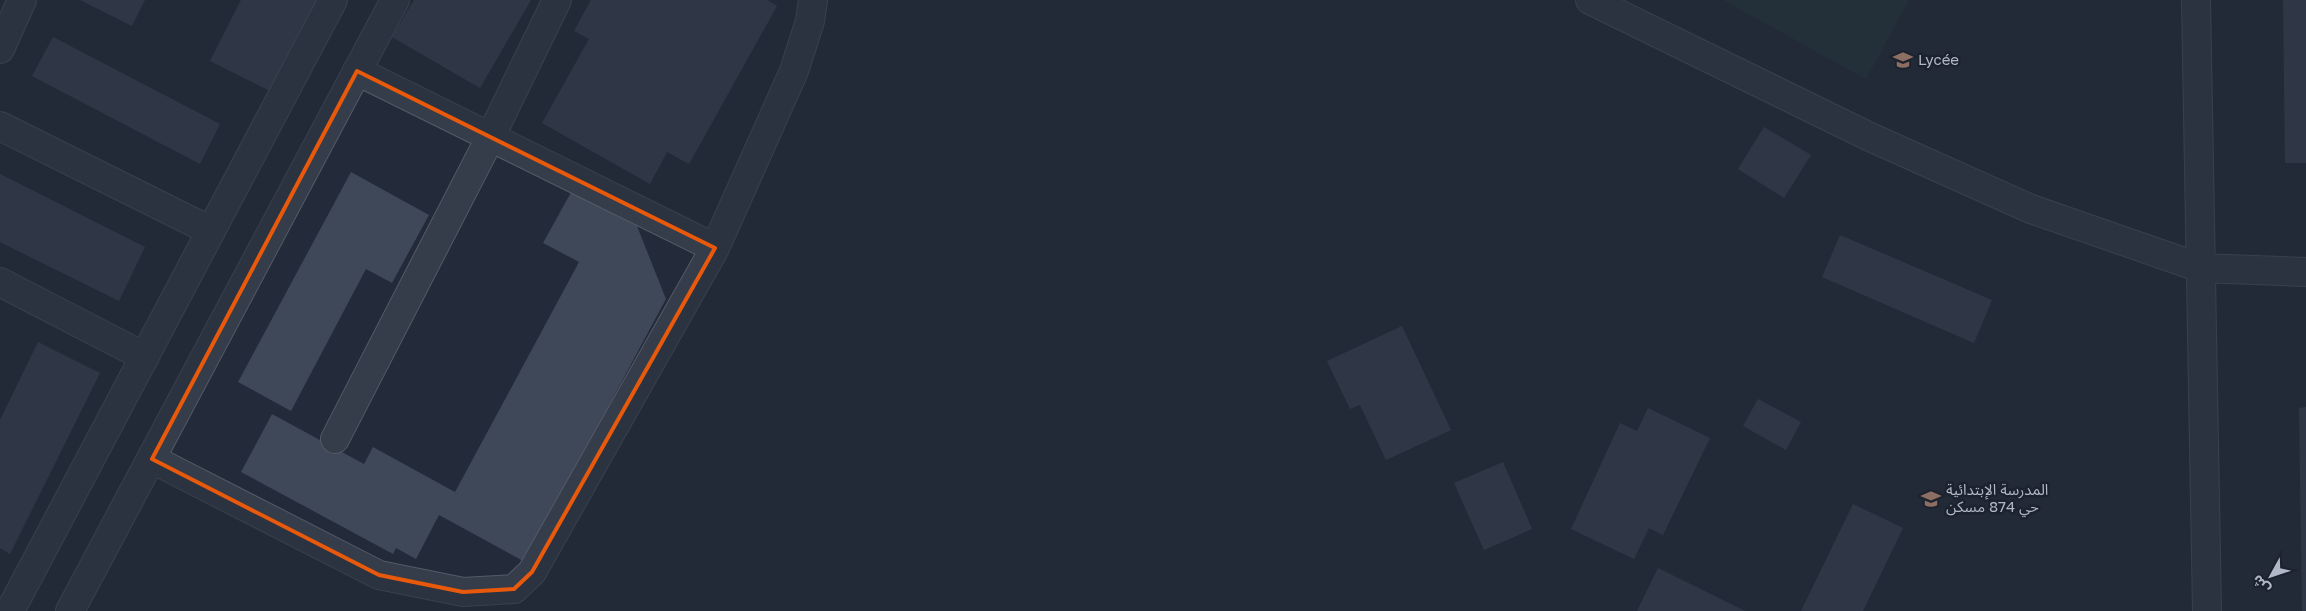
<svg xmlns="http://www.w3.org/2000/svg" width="2306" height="611" font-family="'Golos Text','Noto Sans Arabic',sans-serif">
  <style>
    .green { fill: #25363a }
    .building { fill: #3f4859 }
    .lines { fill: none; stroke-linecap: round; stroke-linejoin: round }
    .street-casing { stroke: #545a67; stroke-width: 30 }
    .street { stroke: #363d4a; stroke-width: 28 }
    .marked { fill: none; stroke: #e8590c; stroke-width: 4; stroke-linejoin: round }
    .labels { text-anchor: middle; stroke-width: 5; stroke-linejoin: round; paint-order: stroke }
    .poi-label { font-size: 15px; fill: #b1b7c6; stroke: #1c222e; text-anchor: start }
  </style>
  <rect width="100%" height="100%" fill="#232a39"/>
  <path class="green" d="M 1723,0 L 1909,0 L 1866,79 Z"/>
  <path class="building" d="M 80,0 L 145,0 L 132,26 Z
    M 241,0 L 318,0 L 272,92 L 210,61 Z
    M 414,0 L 531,0 L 480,88 L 392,37 Z
    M 591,0 L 767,0 L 777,6 L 689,164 L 667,152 L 650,184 L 542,123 L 589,39 L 574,31 Z
    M 2283,0 L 2306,0 L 2306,163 L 2285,163 Z
    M 53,37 L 220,124 L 200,164 L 32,76 Z
    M 1764,127 L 1811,155 L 1784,198 L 1738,169 Z
    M 351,172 L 429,215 L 392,283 L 366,269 L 291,411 L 238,382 Z
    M 0,174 L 145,247 L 119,301 L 0,242 Z
    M 574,187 L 635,221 L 666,299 L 525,562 L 439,515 L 416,559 L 396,548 L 393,554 L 241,472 L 272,414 L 364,464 L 373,447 L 455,492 L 579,262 L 543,243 Z
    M 1840,235 L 1992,300 L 1974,343 L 1822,277 Z
    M 1402,326 L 1451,430 L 1386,460 L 1360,405 L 1350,409 L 1327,361 Z
    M 38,342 L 100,373 L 10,554 L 0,548 L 0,420 Z
    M 1758,399 L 1801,422 L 1786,450 L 1743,426 Z
    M 2306,407 L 2306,611 L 2302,611 L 2299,408 Z
    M 1648,408 L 1710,438 L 1663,535 L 1649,528 L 1634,559 L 1571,529 L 1620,423 L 1637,431 Z
    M 1503,462 L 1532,529 L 1484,550 L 1454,483 Z
    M 1853,504 L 1903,528 L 1863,611 L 1801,611 Z
    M 1658,568 L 1745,611 L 1637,611 Z"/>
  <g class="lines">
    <defs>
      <path id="street" d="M 1590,0 L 1870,137 L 2031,209 L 2201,268 L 2306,272
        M 2196,0 L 2207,611
        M 0,49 L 22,0
        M 357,71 L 715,248
        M 0,126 L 211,231
        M 0,282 L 145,357
        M 335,439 L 490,138 L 557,0
        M 152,459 L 379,575 L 463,592 L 514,589 L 532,572 L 715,248 L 794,71 L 810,21 L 813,0
        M 10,611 L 333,0
        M 70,611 L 395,0"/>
    </defs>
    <use href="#street" class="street-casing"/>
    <use href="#street" class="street"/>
  </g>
  <path d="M0 0H2306V611H0ZM 357,71 L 715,248 L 532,572 L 514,589 L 463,592 L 379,575 L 152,459 Z" fill="#232a39" fill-opacity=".55" fill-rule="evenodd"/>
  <path class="marked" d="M 357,71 L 715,248 L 532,572 L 514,589 L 463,592 L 379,575 L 152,459 Z"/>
  <defs>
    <symbol id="school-bare" viewBox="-9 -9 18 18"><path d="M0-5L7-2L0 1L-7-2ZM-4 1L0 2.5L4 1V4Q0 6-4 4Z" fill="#8d6e63" stroke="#1c222e" stroke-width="2.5" paint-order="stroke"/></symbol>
  </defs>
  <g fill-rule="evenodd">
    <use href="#school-bare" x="1889" y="46" width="28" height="28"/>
    <use href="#school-bare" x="1917" y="485" width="28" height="28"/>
  </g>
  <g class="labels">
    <g class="poi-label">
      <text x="1918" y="65">Lycée</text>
      <text x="1946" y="495">المدرسة الإبتدائية<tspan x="1946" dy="17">حي 874 مسكن</tspan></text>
    </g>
  </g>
  <g transform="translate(2271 576) rotate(230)" stroke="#1c222e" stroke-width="4" paint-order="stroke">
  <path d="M0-4L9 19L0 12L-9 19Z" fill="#b1b7c6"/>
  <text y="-8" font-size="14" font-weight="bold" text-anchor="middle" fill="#b1b7c6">ش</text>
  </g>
</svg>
